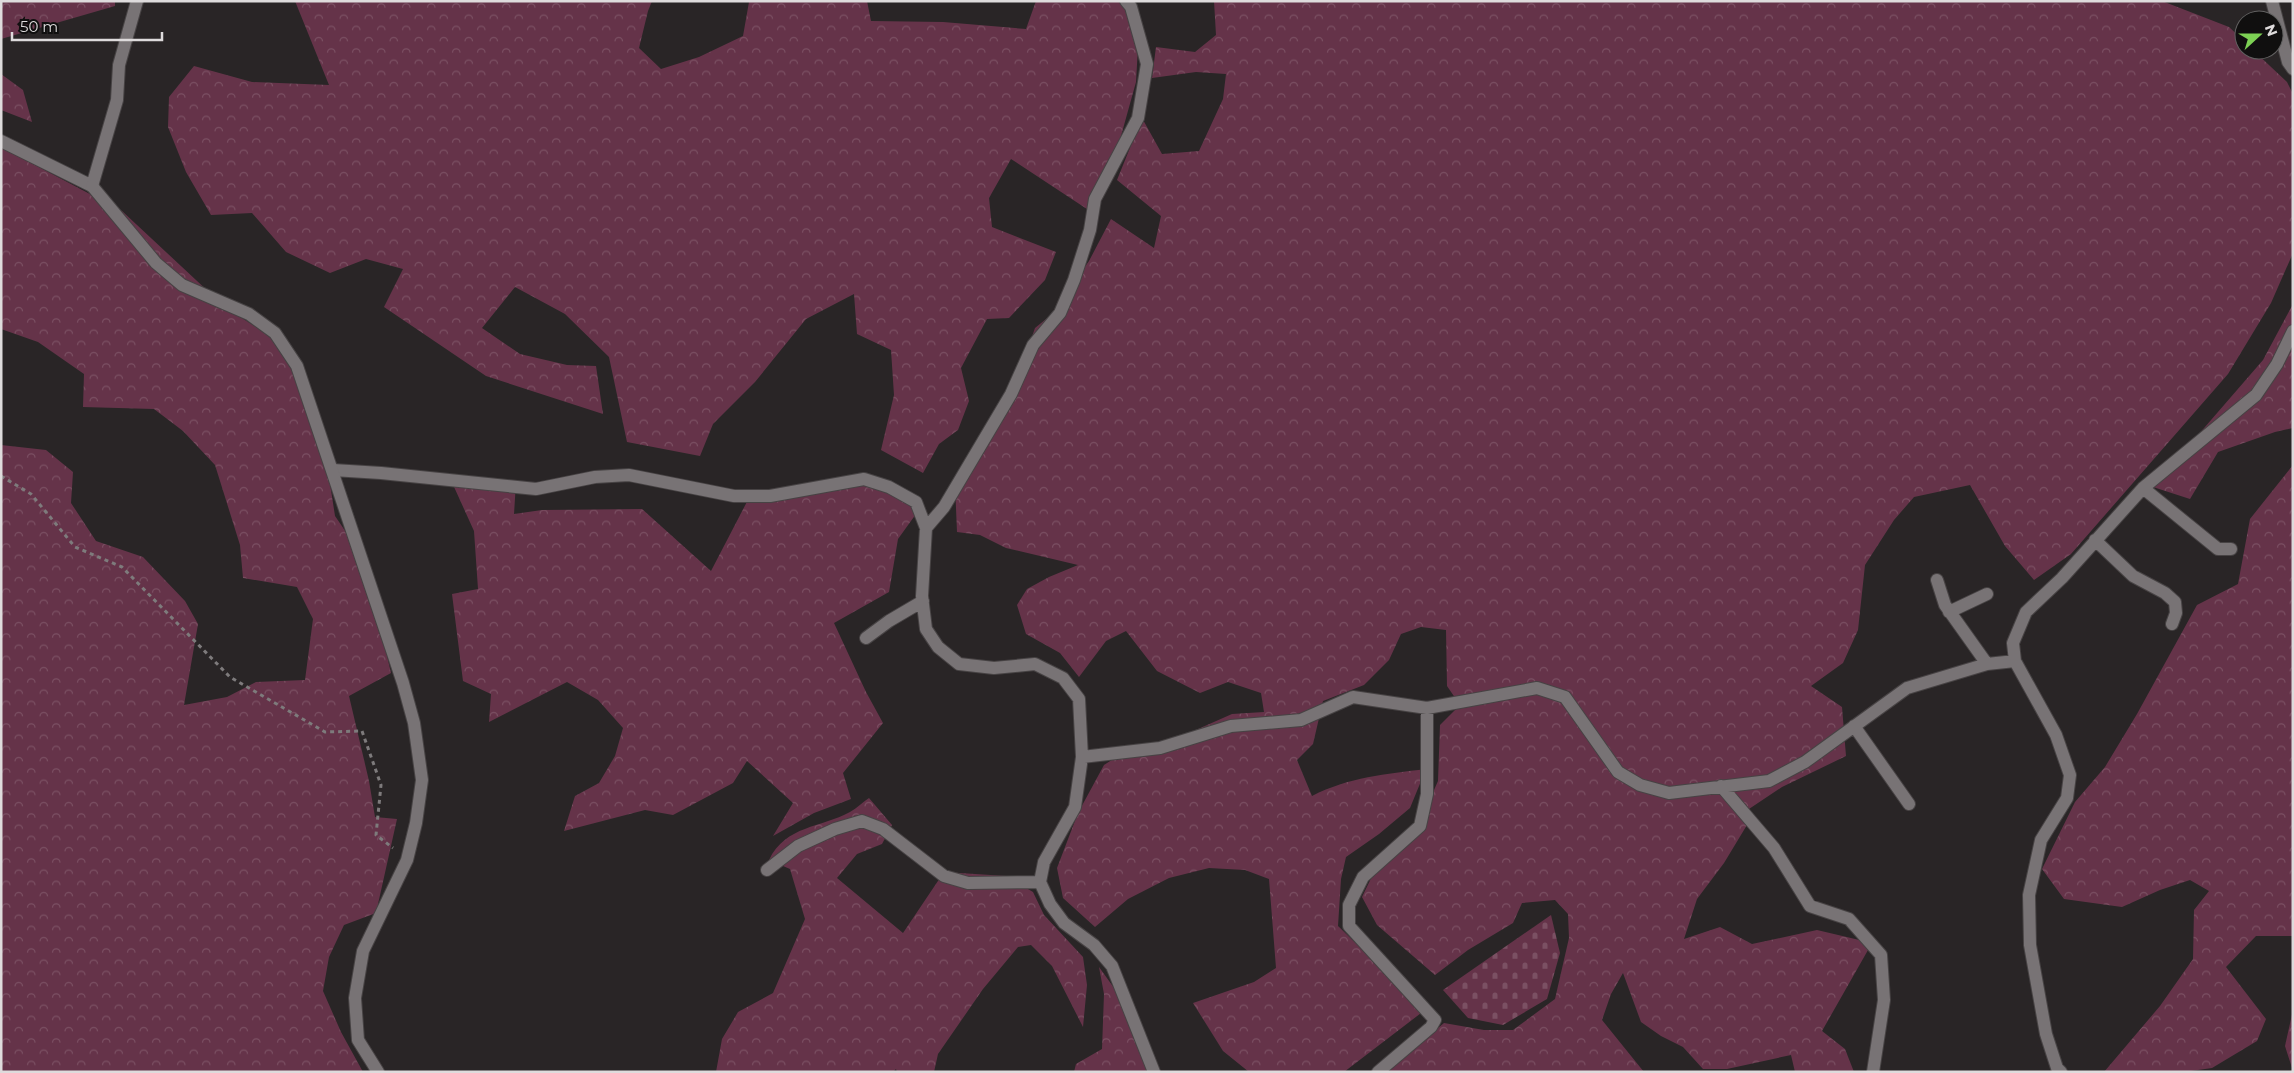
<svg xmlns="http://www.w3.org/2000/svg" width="2294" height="1073" font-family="Montserrat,sans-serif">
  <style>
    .forest { fill: url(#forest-crowns) }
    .cemetery { fill: url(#cemetery-stones) }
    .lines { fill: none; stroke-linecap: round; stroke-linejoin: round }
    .minor-casing { stroke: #474344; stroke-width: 14 }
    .tertiary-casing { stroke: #474344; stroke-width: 14 }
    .path { stroke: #7e7b7c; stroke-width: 3; stroke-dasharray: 4 4; stroke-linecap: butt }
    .minor { stroke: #787375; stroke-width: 12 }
    .tertiary { stroke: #787375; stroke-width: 12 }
  </style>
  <defs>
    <pattern id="forest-crowns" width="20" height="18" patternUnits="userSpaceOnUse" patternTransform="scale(1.25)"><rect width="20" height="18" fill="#653349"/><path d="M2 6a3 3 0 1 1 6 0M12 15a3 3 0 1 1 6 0" fill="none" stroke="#7b5063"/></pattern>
    <pattern id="cemetery-stones" width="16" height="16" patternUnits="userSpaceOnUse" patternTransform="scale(1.25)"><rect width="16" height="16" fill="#653349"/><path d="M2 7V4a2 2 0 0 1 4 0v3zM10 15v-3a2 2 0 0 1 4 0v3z" fill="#7b5063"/></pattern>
  </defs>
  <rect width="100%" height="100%" fill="#292526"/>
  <path class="forest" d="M 1,1 L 115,1 L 115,6 L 1,39 Z
    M 295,1 L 652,1 L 648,11 L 639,48 L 661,69 L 699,57 L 743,36 L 749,2 L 752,1 L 867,1 L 871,21 L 943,22 L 1026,29 L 1036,1 L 1127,1 L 1139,29 L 1136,82 L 1116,154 L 1093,213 L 1011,159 L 989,198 L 992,227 L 1056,252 L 1045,280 L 1009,318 L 987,319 L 961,368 L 969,401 L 958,430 L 939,444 L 923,473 L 881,450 L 894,395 L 891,350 L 857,334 L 854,294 L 806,319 L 755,382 L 713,424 L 700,456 L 627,442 L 609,357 L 565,314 L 515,287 L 482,328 L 520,354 L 567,365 L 596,366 L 603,414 L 486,376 L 384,307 L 403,269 L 366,259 L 330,273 L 286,252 L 252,213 L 211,215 L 186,172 L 168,127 L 169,97 L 194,66 L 252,82 L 329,85 Z
    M 1214,1 L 2162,1 L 2229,27 L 2244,41 L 2244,50 L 2253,50 L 2287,82 L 2293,94 L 2293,253 L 2271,303 L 2228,374 L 2071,554 L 2034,580 L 2005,546 L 1970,485 L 1914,497 L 1894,520 L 1865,565 L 1858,630 L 1843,663 L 1811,686 L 1842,707 L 1846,756 L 1782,787 L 1746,811 L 1747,825 L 1724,863 L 1697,899 L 1684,939 L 1720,927 L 1752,944 L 1817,930 L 1872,943 L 1822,1031 L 1845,1049 L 1854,1072 L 1795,1072 L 1791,1055 L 1727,1069 L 1703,1069 L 1683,1047 L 1661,1036 L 1641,1022 L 1623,973 L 1611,994 L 1602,1020 L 1644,1072 L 1385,1072 L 1444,1023 L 1484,1030 L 1513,1030 L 1555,999 L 1569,938 L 1568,914 L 1555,900 L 1522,903 L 1513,923 L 1468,950 L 1435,975 L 1377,925 L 1362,897 L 1377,866 L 1419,824 L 1438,781 L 1440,725 L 1460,705 L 1447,686 L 1446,630 L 1421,627 L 1401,634 L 1389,660 L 1364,685 L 1323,701 L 1313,744 L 1297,760 L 1312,796 C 1349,777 1386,774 1426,769 L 1410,808 L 1379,834 L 1346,857 L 1341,879 L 1338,926 L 1425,1010 L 1344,1072 L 1249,1072 L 1223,1051 L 1193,1003 L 1254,982 L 1276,968 L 1269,879 L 1245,870 L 1209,868 L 1169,878 L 1128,899 L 1095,927 L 1063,898 L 1057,868 L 1078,813 L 1104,765 L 1121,754 L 1180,737 L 1232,714 L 1264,712 L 1261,693 L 1228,682 L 1200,693 L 1157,671 L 1126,631 L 1106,641 L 1079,677 L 1060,653 L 1026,634 L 1017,605 L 1027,589 L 1049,577 L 1078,565 L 1006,548 L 980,535 L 957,532 L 955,484 L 1021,368 L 1035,328 L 1051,315 L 1089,261 L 1111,219 L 1154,248 L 1161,216 L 1117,180 L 1142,118 L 1162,154 L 1199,151 L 1223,99 L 1226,74 L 1196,72 L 1152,78 L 1156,47 L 1195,52 L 1216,35 Z
    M 1,74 L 23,90 L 32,122 L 1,110 Z
    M 1,147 L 122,211 L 226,308 L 278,341 L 304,375 L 323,438 L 335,516 L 365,560 L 391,673 L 349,696 L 369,781 L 375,817 L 397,819 L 376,913 L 344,925 L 329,957 L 323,991 L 341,1032 L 363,1072 L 1,1072 L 1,445 L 46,450 L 73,472 L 71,503 L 96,541 L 143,557 L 185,601 L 198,624 L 184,705 L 227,697 L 256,682 L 305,680 L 313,619 L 297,587 L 243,578 L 240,545 L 215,465 L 183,431 L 154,409 L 83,407 L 84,374 L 38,342 L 1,329 Z
    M 2293,304 L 2293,428 L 2275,432 L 2218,452 L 2190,499 L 2153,487 L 2263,360 Z
    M 2293,465 L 2293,936 L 2256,936 L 2226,967 L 2266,1019 L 2257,1041 L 2212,1068 L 2184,1072 L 2104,1072 L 2160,1006 L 2193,959 L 2194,910 L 2209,891 L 2190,880 L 2160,890 L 2122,907 L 2064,899 L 2042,869 L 2075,802 L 2105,767 L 2137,714 L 2197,605 L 2238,584 L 2250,519 Z
    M 871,475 L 898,486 L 916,514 L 898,539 L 889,592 L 834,623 L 866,692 L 883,723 L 843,773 L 851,799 L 814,813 L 773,836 L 793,803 L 747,761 L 733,783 L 673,815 L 645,810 L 564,831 L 575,796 L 599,783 L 615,756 L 623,728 L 598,700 L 567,682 L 489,722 L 491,694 L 463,681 L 452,594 L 478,589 L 474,531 L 450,478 L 516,482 L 514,514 L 542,510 L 642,509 L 711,571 L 751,494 L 832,479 Z
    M 869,798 L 892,825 L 882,844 L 857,854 L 837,878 L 903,933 L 944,872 L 1006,876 L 1033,892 L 1044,915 L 1083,957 L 1087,985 L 1083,1027 L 1052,966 L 1031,945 L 1018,947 L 983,989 L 938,1054 L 934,1072 L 897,1072 L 896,1069 L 893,1072 L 716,1072 L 722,1039 L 738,1012 L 773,993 L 805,919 L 790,869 L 769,860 C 786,825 821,828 850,812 C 857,808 863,802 869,798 Z
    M 1099,967 L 1127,1006 L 1148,1072 L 1074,1072 L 1076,1064 L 1102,1049 L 1104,994 Z
    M 2293,1010 L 2293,1071 L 2285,1046 Z"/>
  <path class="cemetery" d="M 1551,915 L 1560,953 L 1547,999 L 1503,1025 L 1468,1018 L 1443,990 Z"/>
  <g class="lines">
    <defs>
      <path id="minor" d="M 2272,1 L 2288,62 L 2293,69
        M 1,141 L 92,186 L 117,100 L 119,65 L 137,1
        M 333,470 L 381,473 L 536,489 L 595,477 L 629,475 L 734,496 L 770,496 L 864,479 L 889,487 L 916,502 L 926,528 L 922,596 L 926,629 L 938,647 L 959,664 L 994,668 L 1035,664 L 1063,678 L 1079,699 L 1082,757 L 1075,807 L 1044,862 L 1040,882 L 1050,904 L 1064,923 L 1094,945 L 1112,966 L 1154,1072
        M 2143,488 L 2218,549 L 2231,549
        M 926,528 L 944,507 L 1011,394 L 1033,345 L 1060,313 L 1074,280 L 1090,230 L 1095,199 L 1138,118 L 1147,64 L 1131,7 L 1126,1
        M 2095,540 L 2133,576 L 2165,593 L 2175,602 L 2176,613 L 2172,624
        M 1937,580 L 1945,605 L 1987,664
        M 1949,612 L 1987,594
        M 866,638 L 889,621 L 923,601
        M 1854,726 L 1909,804
        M 1082,757 L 1160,748 L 1231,726 L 1301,720 L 1353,697 L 1427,708 L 1537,688 L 1565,697 L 1618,772 L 1640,785 L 1669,793 L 1769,781 L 1805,762 L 1907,688 L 1987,664 L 2015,661
        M 1721,786 L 1774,848 L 1810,906 L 1849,919 L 1881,955 L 1884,1000 L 1873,1072
        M 767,870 L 798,846 L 835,829 L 862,821 L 883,829 L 944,876 L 968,883 L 1040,882
        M 1378,1072 L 1431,1027 L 1435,1020 L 1349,926 L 1349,905 L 1363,877 L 1420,826 L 1427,794 L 1427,708
        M 2061,1072 L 2057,1068 L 2046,1034 L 2030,945 L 2029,895 L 2041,840 L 2067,798 L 2070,775 L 2056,735 L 2015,661 L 2013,643 L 2026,612 L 2062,578 L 2143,488 L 2256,395 L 2277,364 L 2293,331"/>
      <path id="tertiary" d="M 92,186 L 156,263 L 182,285 L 249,314 L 275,333 L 297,366 L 403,683 L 414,723 L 422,780 L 416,823 L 407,860 L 363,951 L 355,998 L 358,1040 L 378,1072"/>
    </defs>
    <use href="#minor" class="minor-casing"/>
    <use href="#tertiary" class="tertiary-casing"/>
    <path class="path" d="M 1,476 L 31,494 L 75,547 L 122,567 L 230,677 L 325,732 L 362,731 L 381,785 L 376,835 L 393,848"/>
    <use href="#minor" class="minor"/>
    <use href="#tertiary" class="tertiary"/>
  </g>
  <rect width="2294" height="1073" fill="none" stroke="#dedbdc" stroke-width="5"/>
  <g transform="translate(2259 35) rotate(69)"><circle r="24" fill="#100f0f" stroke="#626161"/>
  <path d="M0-4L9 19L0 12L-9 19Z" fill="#7dd154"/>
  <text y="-8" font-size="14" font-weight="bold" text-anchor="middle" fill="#dedbdc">N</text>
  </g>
  <path d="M12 32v8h150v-8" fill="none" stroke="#dedbdc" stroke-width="2.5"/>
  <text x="20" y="32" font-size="15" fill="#dedbdc" stroke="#100f0f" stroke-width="4" paint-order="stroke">50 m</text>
</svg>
